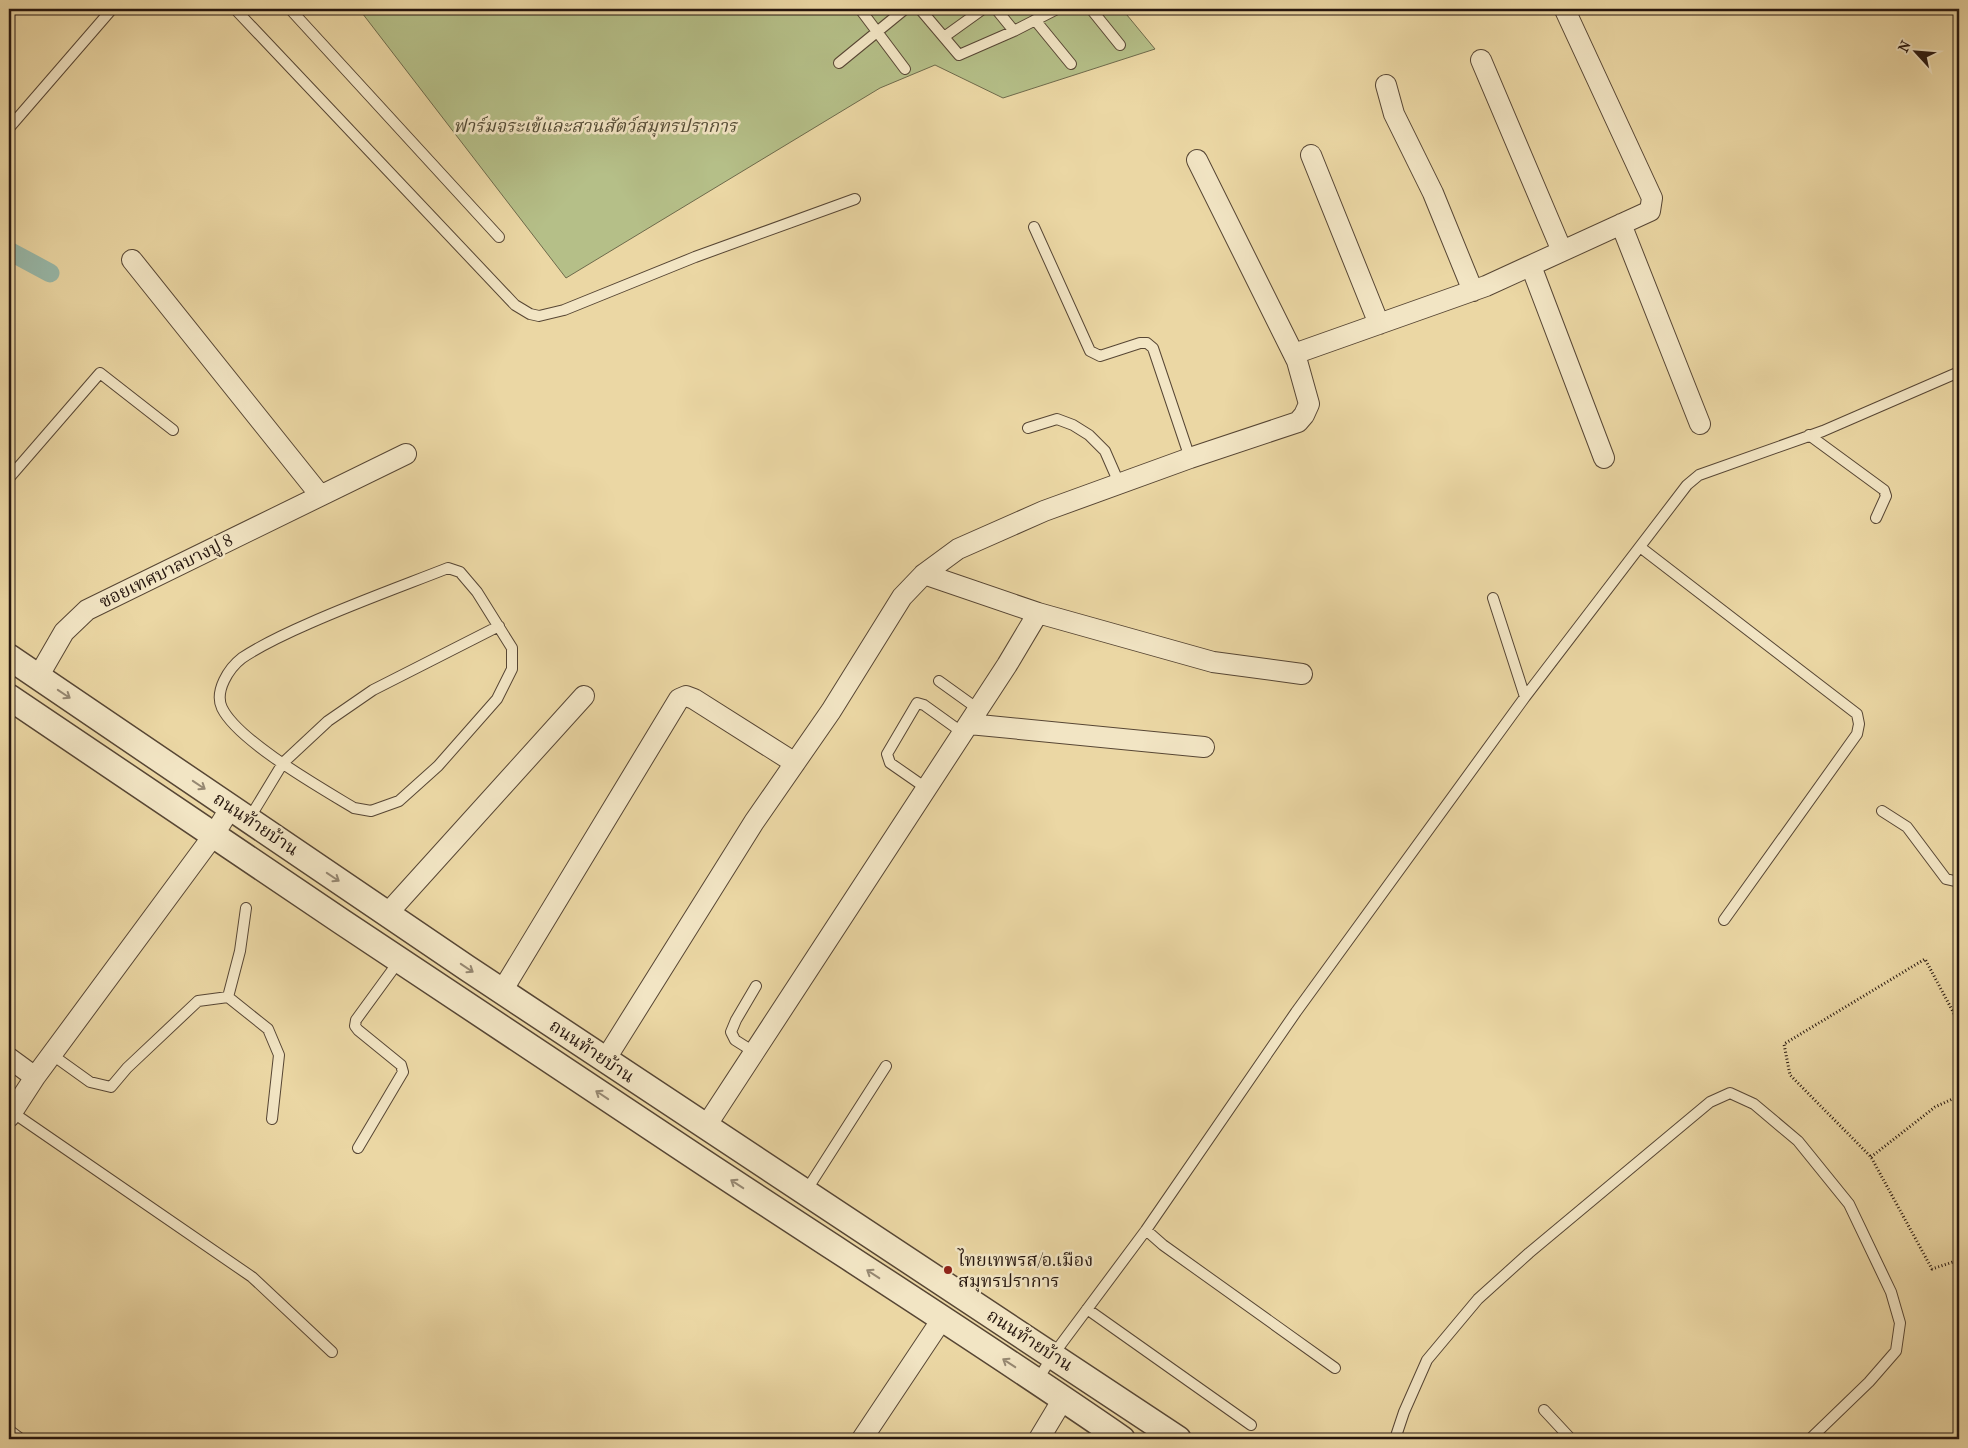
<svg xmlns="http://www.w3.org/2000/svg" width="1968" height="1448" font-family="'IM FELL French Canon','Noto Serif Thai',serif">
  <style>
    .green { fill: #b5bf88; stroke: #6e6a4b }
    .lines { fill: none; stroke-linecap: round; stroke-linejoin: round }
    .canal { stroke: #98b9aa; stroke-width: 19 }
    .service-casing { stroke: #574634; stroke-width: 12 }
    .minor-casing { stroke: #574634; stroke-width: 22 }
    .tertiary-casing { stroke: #574634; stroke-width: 28 }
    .path { stroke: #26160e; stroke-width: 3; stroke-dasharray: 1 2.5; stroke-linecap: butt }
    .service { stroke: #f2e5c4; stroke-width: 10 }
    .minor { stroke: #f2e5c4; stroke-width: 20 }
    .tertiary { stroke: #f2e5c4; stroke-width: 25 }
    .oneway { stroke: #968872 }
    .poi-dot { fill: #8f2418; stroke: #f2e5c4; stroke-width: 2 }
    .labels { text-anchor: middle; stroke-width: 5; stroke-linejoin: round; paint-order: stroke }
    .park-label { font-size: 18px; font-style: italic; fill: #514933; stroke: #f2e5c4 }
    .street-label { font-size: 18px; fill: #26160e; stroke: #f2e5c4 }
    .poi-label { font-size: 18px; fill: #26160e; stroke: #f2e5c4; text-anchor: start }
  </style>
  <rect width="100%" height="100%" fill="#ebd7a4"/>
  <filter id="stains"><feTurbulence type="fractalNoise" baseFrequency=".004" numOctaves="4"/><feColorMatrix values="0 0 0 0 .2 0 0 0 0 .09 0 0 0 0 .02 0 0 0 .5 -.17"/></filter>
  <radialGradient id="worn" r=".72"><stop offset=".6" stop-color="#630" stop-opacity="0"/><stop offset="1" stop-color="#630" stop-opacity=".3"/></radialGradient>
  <path class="green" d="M 359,9 L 1122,9 L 1155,49 L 1003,98 L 935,65 L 880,88 L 566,278 Z"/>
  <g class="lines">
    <path class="canal" d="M 9,251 L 50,273"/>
    <defs>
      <path id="service" d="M 235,9 L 515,305 L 530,314 L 539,316 L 564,310 L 695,257 L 855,199
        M 290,9 L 499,237
        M 860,9 L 905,69
        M 920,9 L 959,55 L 1014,31 L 1057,9
        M 996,9 L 1014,31
        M 1091,9 L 1120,45
        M 1035,20 L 1071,64
        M 944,37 L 983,9
        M 839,63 L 905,9
        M 9,128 L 112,9
        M 1034,227 L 1090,351 L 1100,356 L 1140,343 L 1147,343 L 1153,348 L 1190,458
        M 1028,428 L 1057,419 L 1073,425 L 1089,435 L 1105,451 L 1119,483
        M 1809,435 L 1884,490 L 1886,496 L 1876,518
        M 9,478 L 100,373 L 173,430
        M 1640,547 L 1857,714 L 1859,724 L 1857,734 L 1724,920
        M 448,568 L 460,572 L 477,592 L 512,648 L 512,669 L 497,699 L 438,766 L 399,801 L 371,811 L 354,808 C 321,788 238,741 222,708 C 214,691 229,668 242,658 C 263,644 287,633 310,623 C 355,603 402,586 448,568 Z
        M 1493,598 L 1525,697
        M 939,681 L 978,709
        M 926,788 L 890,763 L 887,754 L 917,703 L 924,705 L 963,733
        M 1882,811 L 1907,827 L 1946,879 L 1959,882
        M 249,819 L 283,763 L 328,721 L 373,690 L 499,626
        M 228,997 L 240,951 L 246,908
        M 754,1052 L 735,1040 L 731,1032 L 736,1020 L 756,986
        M 51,1054 L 90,1082 L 111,1087 L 127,1068 L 198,1001 L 228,997 L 268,1029 L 279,1055 L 272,1119
        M 12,1112 L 252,1277 L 332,1352
        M 358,1148 L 403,1072 L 401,1065 L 358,1030 L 355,1026 L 356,1020 L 399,961
        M 806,1191 L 886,1066
        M 1146,1230 L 1296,1012 L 1525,697 L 1687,485 L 1699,475 L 1823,431 L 1959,372
        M 1087,1309 L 1251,1425
        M 1037,1381 L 1053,1355 L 1146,1230 L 1163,1245 L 1335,1368
        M 1544,1410 L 1571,1439
        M 9,1430 L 21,1439
        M 1395,1439 L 1404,1412 L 1427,1360 L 1478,1299 L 1529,1253 L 1710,1102 L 1730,1093 L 1754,1104 L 1798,1141 L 1849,1204 L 1891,1292 L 1900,1323 L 1896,1351 L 1869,1382 L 1810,1439"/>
      <path id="minor" d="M 1481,60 L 1562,251
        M 1386,85 L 1394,114 L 1433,193 L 1473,291
        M 1311,155 L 1379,324
        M 1621,224 L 1700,424
        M 132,260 L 320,495
        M 1531,266 L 1604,458
        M 1294,354 L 1486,286 L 1650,211 L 1652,198 L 1565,10
        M 924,574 L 1038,613 L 1213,662 L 1302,674
        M 38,677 L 64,632 L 87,610 L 406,454
        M 969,724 L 1204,747
        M 387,914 L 584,696
        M 502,991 L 679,699 L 686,696 L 694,699 L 795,763
        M 9,1058 L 35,1077
        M 605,1060 L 754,822 L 831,711 L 902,597 L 924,574 L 958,549 L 1044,511 L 1190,458 L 1298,422 L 1304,415 L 1309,404 L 1297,361 L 1197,160
        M 9,1117 L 35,1077 L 213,836 L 231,807
        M 706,1126 L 1007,665 L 1038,613
        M 862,1439 L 942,1319
        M 1039,1439 L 1063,1399"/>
      <path id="tertiary" d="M 9,657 L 467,968 L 1178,1439
        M 9,697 C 231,848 455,998 679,1146 C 826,1244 976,1338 1122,1439"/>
    </defs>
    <use href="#service" class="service-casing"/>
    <use href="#minor" class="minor-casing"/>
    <use href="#tertiary" class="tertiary-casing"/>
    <path class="path" d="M 1959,1023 L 1925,959 L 1784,1044 L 1790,1075 L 1871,1157 L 1932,1269 L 1959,1260
      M 1871,1157 L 1935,1107 L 1959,1096"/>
    <use href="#service" class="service"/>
    <use href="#minor" class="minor"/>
    <use href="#tertiary" class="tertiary"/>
  </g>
  <defs><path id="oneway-shaft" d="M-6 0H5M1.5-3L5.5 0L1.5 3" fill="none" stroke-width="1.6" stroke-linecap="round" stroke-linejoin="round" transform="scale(1.25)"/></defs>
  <g class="oneway">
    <use href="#oneway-shaft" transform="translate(64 694) rotate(34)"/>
    <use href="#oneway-shaft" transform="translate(199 785) rotate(34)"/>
    <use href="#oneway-shaft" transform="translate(333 877) rotate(34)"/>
    <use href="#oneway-shaft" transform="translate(467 968) rotate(34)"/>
    <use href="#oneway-shaft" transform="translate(602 1095) rotate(-146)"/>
    <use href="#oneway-shaft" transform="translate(737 1184) rotate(-147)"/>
    <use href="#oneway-shaft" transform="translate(873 1274) rotate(-147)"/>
    <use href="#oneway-shaft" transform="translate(1009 1363) rotate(-147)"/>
  </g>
  <circle class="poi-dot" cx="948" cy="1270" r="5"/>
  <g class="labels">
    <g class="park-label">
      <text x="595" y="132">ฟาร์มจระเข้และสวนสัตว์สมุทรปราการ</text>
    </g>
    <g class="street-label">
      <text transform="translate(166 571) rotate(-26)" y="6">ซอยเทศบาลบางปู 8</text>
      <text transform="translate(256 824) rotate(34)" y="6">ถนนท้ายบ้าน</text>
      <text transform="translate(592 1051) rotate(34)" y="6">ถนนท้ายบ้าน</text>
      <text transform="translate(1030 1340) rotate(33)" y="6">ถนนท้ายบ้าน</text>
    </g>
    <g class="poi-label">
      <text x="958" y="1266">ไทยเทพรส/อ.เมือง<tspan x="958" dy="21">สมุทรปราการ</tspan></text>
    </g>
  </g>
  <rect width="1968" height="1448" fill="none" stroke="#ebd7a4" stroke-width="30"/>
  <rect x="10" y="10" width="1948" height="1428" fill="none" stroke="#26160e" stroke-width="2.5"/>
  <rect x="15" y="15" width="1938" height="1418" fill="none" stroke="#26160e"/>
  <g transform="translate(1916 52) rotate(296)" stroke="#f2e5c4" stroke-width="4" paint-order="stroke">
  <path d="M0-4L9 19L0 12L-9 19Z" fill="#26160e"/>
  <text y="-8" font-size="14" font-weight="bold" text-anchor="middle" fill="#26160e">N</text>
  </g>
  <rect width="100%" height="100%" filter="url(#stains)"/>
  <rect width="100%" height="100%" fill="url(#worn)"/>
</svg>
